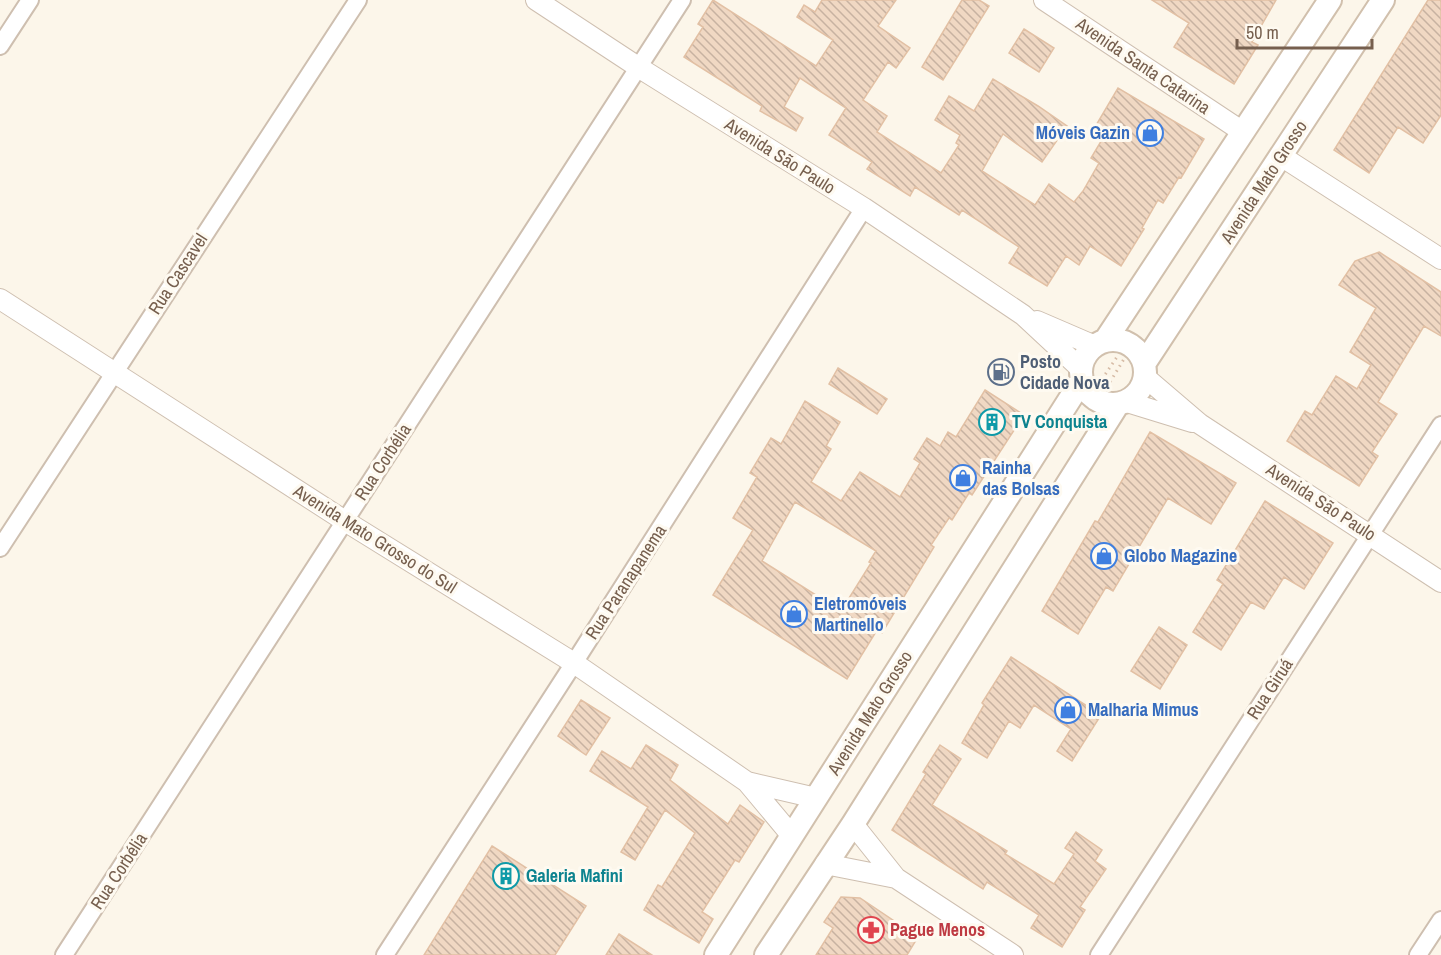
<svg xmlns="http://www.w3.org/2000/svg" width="1441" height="955" font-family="'Archivo Narrow',sans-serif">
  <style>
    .building { fill: url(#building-back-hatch); stroke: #e2c0a4; stroke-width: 1.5; fill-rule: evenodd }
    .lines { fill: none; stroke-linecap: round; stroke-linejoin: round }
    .minor-casing { stroke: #cebfb0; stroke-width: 20 }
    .tertiary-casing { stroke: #cebfb0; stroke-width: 22 }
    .secondary-casing { stroke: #d1c0ad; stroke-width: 26 }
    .path { stroke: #d6bba5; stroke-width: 3; stroke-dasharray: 1.5 4.5; stroke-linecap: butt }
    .minor { stroke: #fff; stroke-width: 16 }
    .tertiary { stroke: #fff; stroke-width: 20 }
    .secondary { stroke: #fff; stroke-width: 22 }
    .labels { text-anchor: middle; stroke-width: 6; stroke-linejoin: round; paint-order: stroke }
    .street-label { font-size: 18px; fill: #765f4e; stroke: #fefaf1 }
    .shop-label { font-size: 18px; font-weight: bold; fill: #366cbe; stroke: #fefaf1; text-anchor: start }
    .service-label { font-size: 18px; font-weight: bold; fill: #4e5e75; stroke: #fefaf1; text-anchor: start }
    .culture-label { font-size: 18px; font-weight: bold; fill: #0d838f; stroke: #fefaf1; text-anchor: start }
    .health-label { font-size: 18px; font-weight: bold; fill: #be3a42; stroke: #fefaf1; text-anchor: start }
  </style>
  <defs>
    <pattern id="building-back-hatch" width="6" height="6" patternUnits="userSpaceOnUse" patternTransform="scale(1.5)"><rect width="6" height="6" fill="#f0d8c3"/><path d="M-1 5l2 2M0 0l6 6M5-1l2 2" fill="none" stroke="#c7b2a1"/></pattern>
  </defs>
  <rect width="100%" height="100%" fill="#fcf6ea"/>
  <path class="building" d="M 713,0 L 816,66 L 833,40 L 797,17 L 804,5 L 815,12 L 822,0 L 896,0 L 878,26 L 910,48 L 896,68 L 888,62 L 863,100 L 887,116 L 877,132 L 941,173 L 959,145 L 956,143 L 960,135 L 935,120 L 949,96 L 974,111 L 993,79 L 1038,106 L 1067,126 L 1042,162 L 1003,134 L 982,171 L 1035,205 L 1049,184 L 1074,202 L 1083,191 L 1099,163 L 1091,158 L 1106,133 L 1095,127 L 1118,88 L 1204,139 L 1181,178 L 1179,177 L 1163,203 L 1158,200 L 1142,228 L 1144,229 L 1121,266 L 1090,246 L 1079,265 L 1066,256 L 1047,286 L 1009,263 L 1019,247 L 962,210 L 959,215 L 915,187 L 910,196 L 867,169 L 872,162 L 829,135 L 846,108 L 800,78 L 784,107 L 803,118 L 796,131 L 760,111 L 762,106 L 684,57 L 703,27 L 698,24 Z
    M 962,0 L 979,0 L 989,6 L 943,80 L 922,67 Z
    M 1152,0 L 1276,0 L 1252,42 L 1258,45 L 1234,84 L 1174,47 L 1189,23 Z
    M 1428,0 L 1441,0 L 1441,115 L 1423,143 L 1398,127 L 1369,173 L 1334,150 Z
    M 1024,29 L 1054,48 L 1039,72 L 1009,53 Z
    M 1379,252 L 1441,292 L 1441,336 L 1424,326 L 1378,402 L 1397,414 L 1372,452 L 1378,456 L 1359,486 L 1287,441 L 1305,411 L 1312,415 L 1336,376 L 1357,389 L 1371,365 L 1350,352 L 1376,308 L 1339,285 L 1355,261 Z
    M 838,368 L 887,399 L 877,414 L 829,384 Z
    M 985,390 L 1024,415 L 972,495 L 969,493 L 952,520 L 949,518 L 931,545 L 934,547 L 882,633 L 877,630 L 847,679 L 713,595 L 753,530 L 733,518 L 757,477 L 750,473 L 771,438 L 781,444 L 805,401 L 840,422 L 826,446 L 831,449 L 811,482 L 841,501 L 860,472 L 900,497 L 920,463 L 914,459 L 927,438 L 940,446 L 948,432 L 956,437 ZM 795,502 L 876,551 L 869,562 L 871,563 L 841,611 L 762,561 Z
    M 1150,432 L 1236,483 L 1211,524 L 1168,498 L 1113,591 L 1106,587 L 1078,634 L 1042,611 L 1095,521 L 1098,522 Z
    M 1265,501 L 1333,543 L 1304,589 L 1284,577 L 1264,609 L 1251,602 L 1221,650 L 1193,632 L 1223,584 L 1217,580 Z
    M 1159,627 L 1187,645 L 1160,689 L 1131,671 Z
    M 1011,657 L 1101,715 L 1072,761 L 1057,751 L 1071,729 L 1034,705 L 1020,728 L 1009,721 L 987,758 L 962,743 L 984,705 L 982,703 Z
    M 581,700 L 610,718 L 586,755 L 558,736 Z
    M 646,745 L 678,765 L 670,780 L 728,824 L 740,805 L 764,822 L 739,862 L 735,860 L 702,912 L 713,919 L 699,943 L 644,910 L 658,885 L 662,887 L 695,833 L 665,810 L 635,860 L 621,852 L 648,807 L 590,771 L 602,751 L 631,769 Z
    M 940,745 L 961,759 L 932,805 L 1007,851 L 1005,854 L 1054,884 L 1074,854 L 1065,848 L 1076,832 L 1102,850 L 1095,861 L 1106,869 L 1080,907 L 1085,910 L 1062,947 L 1031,928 L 1039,915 L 987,882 L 983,889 L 892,830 L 926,774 L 923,772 Z
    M 492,846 L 586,906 L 555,955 L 424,955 Z
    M 841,897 L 860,898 L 918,937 L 907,955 L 816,955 L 833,928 L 824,922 Z
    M 619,934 L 652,955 L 606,955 Z"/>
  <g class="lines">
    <defs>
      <path id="minor" d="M 0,46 L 30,0
        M 0,548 L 358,0
        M 64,955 L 682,0
        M 385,955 L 574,663 L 864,208
        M 1099,955 L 1441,425
        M 1418,955 L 1441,920"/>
      <path id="tertiary" d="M 536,0 L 638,67 L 864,208 L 1023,315 L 1081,369
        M 1044,0 L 1243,132
        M 1281,156 L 1441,259
        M 0,299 L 345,521 L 574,663 L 747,782 L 792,836
        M 1037,321 L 1095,346
        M 1145,377 L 1200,424 L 1441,582
        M 1127,402 L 1192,422
        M 747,782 L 816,798
        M 853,824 L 896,878 L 1013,955
        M 825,864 L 896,878"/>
      <path id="secondary" d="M1081 372a32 32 0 1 1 64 0a32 32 0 1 1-64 0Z
        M 1105,341 L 1330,0
        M 1144,364 L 1383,0
        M 716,955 L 1082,380
        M 766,955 L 853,824 L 1118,404"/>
    </defs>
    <use href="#minor" class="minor-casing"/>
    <use href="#tertiary" class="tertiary-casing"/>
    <use href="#secondary" class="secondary-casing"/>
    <path class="path" d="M 1102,379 L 1117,357
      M 1107,387 L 1124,359"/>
    <use href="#minor" class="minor"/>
    <use href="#tertiary" class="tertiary"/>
    <use href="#secondary" class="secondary"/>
  </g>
  <defs>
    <symbol id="shop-ring" viewBox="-11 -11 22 22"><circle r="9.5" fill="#fefaf1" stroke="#3f7fe0" stroke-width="1.5"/><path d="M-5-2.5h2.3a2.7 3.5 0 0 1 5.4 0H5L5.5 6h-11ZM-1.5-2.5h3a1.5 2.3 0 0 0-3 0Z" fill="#3f7fe0"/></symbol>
    <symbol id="fuel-ring" viewBox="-11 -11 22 22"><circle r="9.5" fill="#fefaf1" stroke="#5c6f8a" stroke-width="1.5"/><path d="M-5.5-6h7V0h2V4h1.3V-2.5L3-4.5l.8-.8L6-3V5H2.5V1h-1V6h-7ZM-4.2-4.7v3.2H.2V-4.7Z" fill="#5c6f8a"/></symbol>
    <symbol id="building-ring" viewBox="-11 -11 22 22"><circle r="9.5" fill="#fefaf1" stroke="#0f9aa8" stroke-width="1.5"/><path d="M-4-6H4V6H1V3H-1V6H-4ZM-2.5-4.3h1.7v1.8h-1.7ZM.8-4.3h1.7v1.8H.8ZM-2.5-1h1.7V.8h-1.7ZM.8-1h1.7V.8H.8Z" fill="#0f9aa8"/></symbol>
    <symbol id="pharmacy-ring" viewBox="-11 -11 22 22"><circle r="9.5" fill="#fefaf1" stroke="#e0444e" stroke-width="1.5"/><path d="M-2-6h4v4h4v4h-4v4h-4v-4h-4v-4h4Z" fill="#e0444e"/></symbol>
  </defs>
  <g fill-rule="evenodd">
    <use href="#shop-ring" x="1135" y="118" width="30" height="30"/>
    <use href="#fuel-ring" x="986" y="357" width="30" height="30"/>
    <use href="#building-ring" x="977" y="407" width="30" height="30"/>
    <use href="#shop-ring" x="948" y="463" width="30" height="30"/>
    <use href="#shop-ring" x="1089" y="541" width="30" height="30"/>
    <use href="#shop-ring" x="779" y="599" width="30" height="30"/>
    <use href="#shop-ring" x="1053" y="695" width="30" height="30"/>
    <use href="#building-ring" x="491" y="861" width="30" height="30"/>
    <use href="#pharmacy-ring" x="856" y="915" width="30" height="30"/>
  </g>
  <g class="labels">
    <g class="street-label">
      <text transform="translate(1143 66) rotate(34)" y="6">Avenida Santa Catarina</text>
      <text transform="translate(780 156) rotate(32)" y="6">Avenida São Paulo</text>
      <text transform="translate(1264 182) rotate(-57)" y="6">Avenida Mato Grosso</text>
      <text transform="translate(178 274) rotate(-57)" y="6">Rua Cascavel</text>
      <text transform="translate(383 462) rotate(-57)" y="6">Rua Corbélia</text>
      <text transform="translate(1321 502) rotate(33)" y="6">Avenida São Paulo</text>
      <text transform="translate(375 539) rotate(32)" y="6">Avenida Mato Grosso do Sul</text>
      <text transform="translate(626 582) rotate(-57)" y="6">Rua Paranapanema</text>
      <text transform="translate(1270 689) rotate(-57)" y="6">Rua Giruá</text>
      <text transform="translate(870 713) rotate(-58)" y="6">Avenida Mato Grosso</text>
      <text transform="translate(119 871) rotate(-57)" y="6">Rua Corbélia</text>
    </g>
    <g class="shop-label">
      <text x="1130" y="139" text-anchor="end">Móveis Gazin</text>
      <text x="982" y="474">Rainha<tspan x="982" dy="21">das Bolsas</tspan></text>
      <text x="1124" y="562">Globo Magazine</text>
      <text x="814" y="610">Eletromóveis<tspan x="814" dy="21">Martinello</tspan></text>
      <text x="1088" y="716">Malharia Mimus</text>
    </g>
    <g class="service-label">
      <text x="1020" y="368">Posto<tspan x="1020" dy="21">Cidade Nova</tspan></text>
    </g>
    <g class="culture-label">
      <text x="1012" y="428">TV Conquista</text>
      <text x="526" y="882">Galeria Mafini</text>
    </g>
    <g class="health-label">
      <text x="890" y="936">Pague Menos</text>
    </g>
  </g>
  <path d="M1237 39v9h135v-9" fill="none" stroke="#765f4e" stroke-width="3"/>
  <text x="1246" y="39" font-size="18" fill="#765f4e" stroke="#fefaf1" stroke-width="4.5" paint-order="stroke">50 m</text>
</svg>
